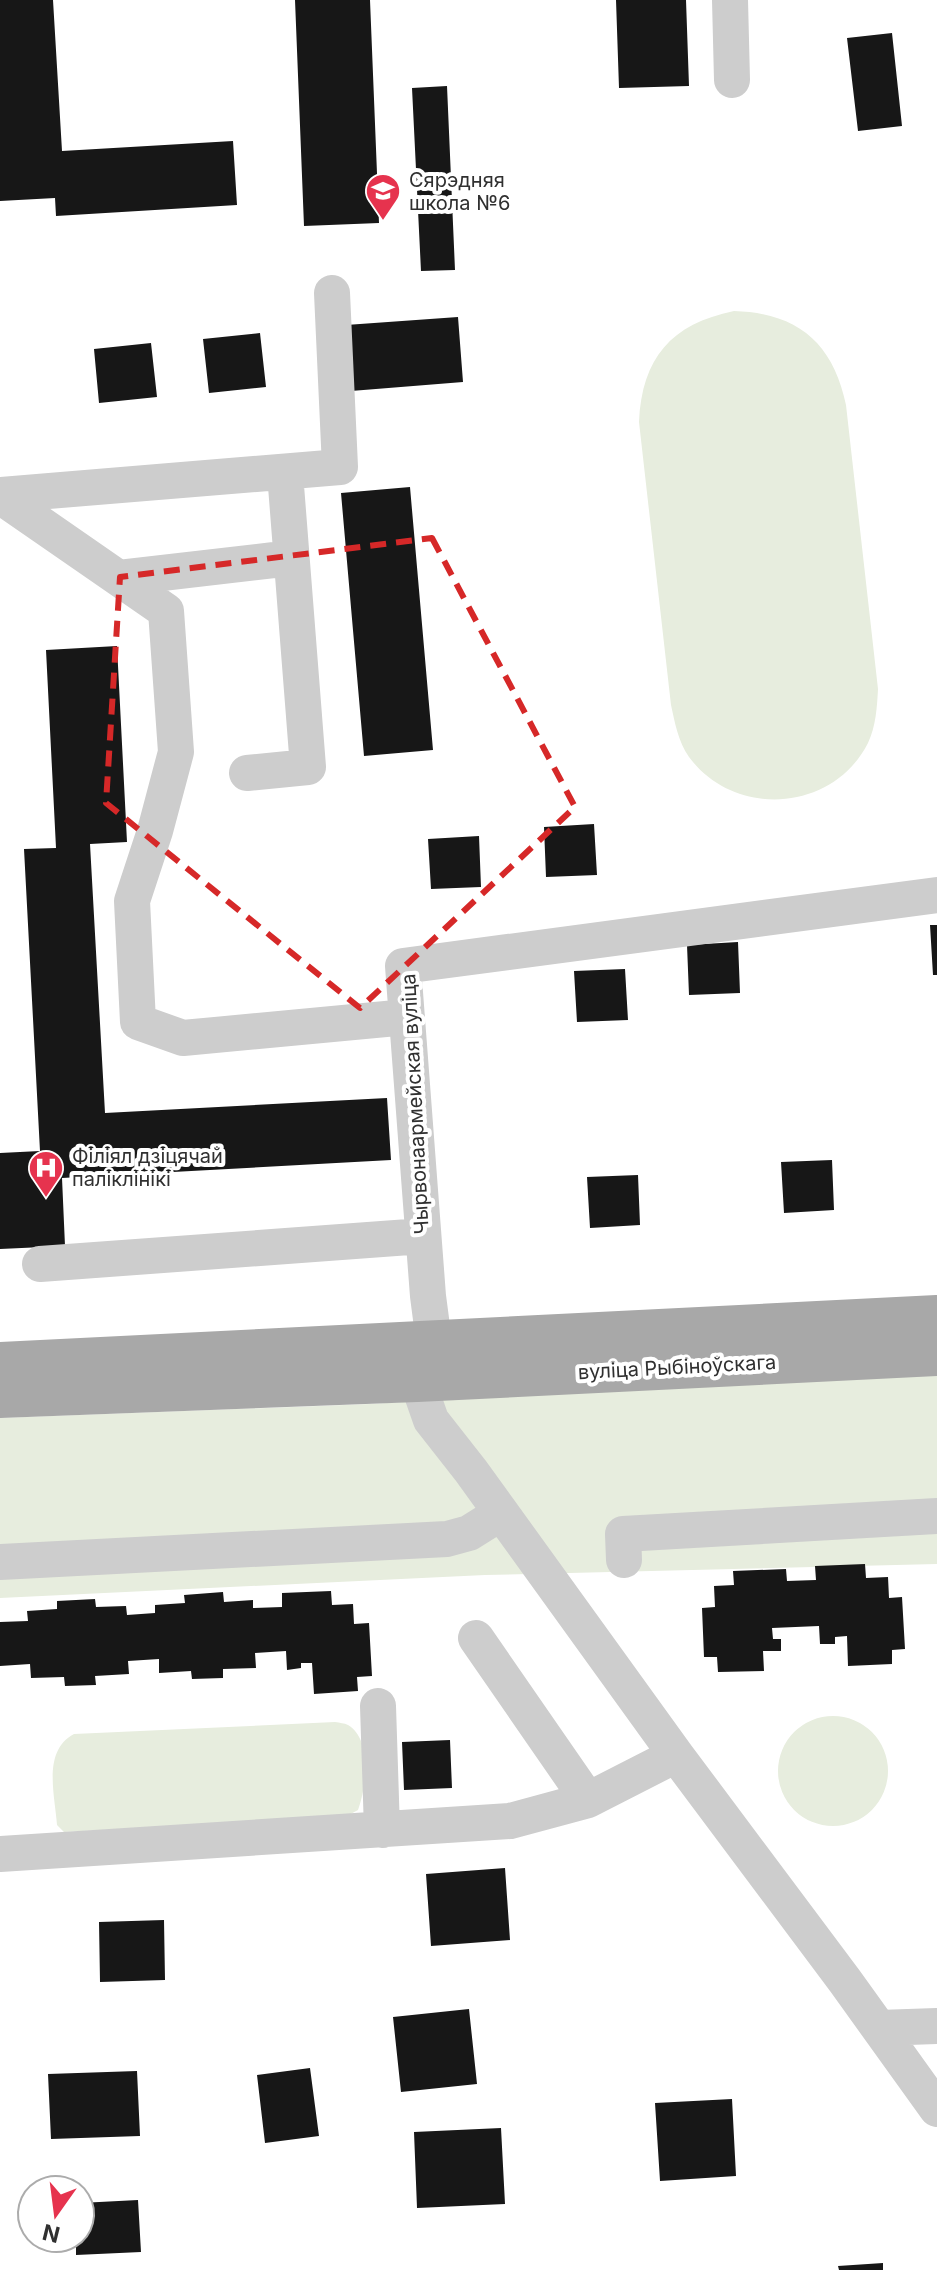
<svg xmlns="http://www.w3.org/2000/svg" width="937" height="2270" font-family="Inter,sans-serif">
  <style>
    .green { fill: #e7edde }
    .building { fill: #171717 }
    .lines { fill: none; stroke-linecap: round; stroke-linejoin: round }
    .minor { stroke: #cdcdcd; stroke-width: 36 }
    .major { stroke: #a8a8a8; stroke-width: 44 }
    .marked { fill: none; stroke: #d62828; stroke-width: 6; stroke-dasharray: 16 10; stroke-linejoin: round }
    .labels { text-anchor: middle; stroke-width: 8; stroke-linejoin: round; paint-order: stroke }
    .poi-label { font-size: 20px; fill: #303030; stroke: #fff; text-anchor: start }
    .street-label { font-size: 20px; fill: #303030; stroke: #fff }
  </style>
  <rect width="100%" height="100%" fill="#fff"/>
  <path class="green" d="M 734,311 C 798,313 833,343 846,405 L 878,689 C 877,707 876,726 868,743 C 833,812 735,819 689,757 C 678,741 675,723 671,705 L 639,422 C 642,358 671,324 734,311 Z
    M 937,1370 L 937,1564 L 485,1575 L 0,1598 L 0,1418 L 370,1404 Z
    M778 1771a55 55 0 1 1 110 0a55 55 0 1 1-110 0Z
    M 335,1722 C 340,1723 344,1723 348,1725 C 373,1740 366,1788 358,1810 L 345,1817 L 64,1832 L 57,1825 C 55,1795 42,1751 74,1734 Z"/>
  <path class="building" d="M 0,0 L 53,0 L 62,151 L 233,141 L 237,205 L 56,216 L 55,198 L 0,201 Z
    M 295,0 L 370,0 L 379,223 L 304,226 Z
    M 616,0 L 686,0 L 689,86 L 619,88 Z
    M 892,33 L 902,126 L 858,131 L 847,38 Z
    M 447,86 L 455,270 L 421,271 L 412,88 Z
    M 458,317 L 463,382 L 351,391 L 346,325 Z
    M 260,333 L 266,387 L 209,393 L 203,339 Z
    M 151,343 L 157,397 L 99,403 L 94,349 Z
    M 410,487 L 433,750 L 364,756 L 341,493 Z
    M 117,646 L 127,842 L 90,844 L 105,1113 L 387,1098 L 391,1160 L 62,1178 L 65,1246 L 0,1249 L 0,1153 L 40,1151 L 24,849 L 56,848 L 46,650 Z
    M 594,824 L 597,875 L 546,877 L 544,827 Z
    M 479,836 L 481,887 L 431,889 L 428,839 Z
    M 930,925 L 937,925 L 937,975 L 933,975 Z
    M 738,942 L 740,993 L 689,995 L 687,945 Z
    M 625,969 L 628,1020 L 577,1022 L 574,971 Z
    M 832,1160 L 834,1210 L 784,1213 L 781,1162 Z
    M 638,1175 L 640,1225 L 590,1228 L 587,1177 Z
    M 865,1564 L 866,1578 L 888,1577 L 889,1598 L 902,1597 L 905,1649 L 892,1650 L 892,1664 L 848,1666 L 847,1636 L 835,1637 L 835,1644 L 820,1644 L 819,1626 L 772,1628 L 773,1639 L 781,1639 L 781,1651 L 763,1651 L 764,1671 L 718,1672 L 717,1657 L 704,1657 L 702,1608 L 715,1607 L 714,1586 L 734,1585 L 733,1571 L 786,1569 L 787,1581 L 816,1580 L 815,1566 Z
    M 331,1591 L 332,1605 L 353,1604 L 354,1624 L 369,1623 L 372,1676 L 357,1677 L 358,1691 L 314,1694 L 312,1663 L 301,1663 L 301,1668 L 287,1670 L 286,1651 L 255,1653 L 256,1668 L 223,1669 L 223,1678 L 192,1679 L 191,1671 L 159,1673 L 159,1659 L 128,1661 L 129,1674 L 95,1676 L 96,1685 L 65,1686 L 64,1677 L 31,1678 L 30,1664 L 0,1666 L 0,1622 L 28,1621 L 27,1611 L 57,1609 L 57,1601 L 95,1599 L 96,1607 L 126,1606 L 127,1615 L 155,1613 L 155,1605 L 185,1603 L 184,1595 L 223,1592 L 224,1602 L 253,1600 L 253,1608 L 282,1607 L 282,1593 Z
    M 450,1740 L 452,1788 L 404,1790 L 402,1742 Z
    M 505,1868 L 510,1940 L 431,1946 L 426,1874 Z
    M 164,1920 L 165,1980 L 100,1982 L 99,1922 Z
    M 469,2009 L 477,2084 L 401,2092 L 393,2017 Z
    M 310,2068 L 319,2136 L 265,2143 L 257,2075 Z
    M 137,2071 L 140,2136 L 51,2139 L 48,2074 Z
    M 732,2099 L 736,2176 L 660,2181 L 655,2103 Z
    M 501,2128 L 505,2204 L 417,2208 L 414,2132 Z
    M 138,2200 L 141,2252 L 76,2255 L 76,2238 L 80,2238 L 80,2203 Z
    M 883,2263 L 883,2270 L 839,2270 L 838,2266 Z"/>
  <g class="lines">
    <path class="minor" d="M 730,0 L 732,80
      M 0,495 L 340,467 L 332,293
      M 0,496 L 166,611 L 176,752 L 155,831 L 132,901 L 138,1022 L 183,1038 L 407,1017
      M 119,578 L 291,558
      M 247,773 L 308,767 L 285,473
      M 40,1264 L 423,1236
      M 434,1342 L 428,1296 L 403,966 L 937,895
      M 417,1380 L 431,1420 L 471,1471 L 676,1755 L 845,1981 L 937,2109
      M 624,1560 L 623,1534 L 937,1516
      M 0,1562 L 447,1539 L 469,1533 L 501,1513
      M 476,1638 L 588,1800
      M 378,1706 L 382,1830
      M 0,1854 L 510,1821 L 588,1800 L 676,1755
      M 879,2028 L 937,2026"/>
    <path class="major" d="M 0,1364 L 937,1317
      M 0,1396 L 417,1380 L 937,1354"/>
  </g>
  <path class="marked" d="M 432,538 L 575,807 L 360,1008 L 106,803 L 120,577 Z"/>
  <defs>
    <symbol id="school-pin" viewBox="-11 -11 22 30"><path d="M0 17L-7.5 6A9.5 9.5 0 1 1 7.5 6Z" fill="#e6334e" stroke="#fff"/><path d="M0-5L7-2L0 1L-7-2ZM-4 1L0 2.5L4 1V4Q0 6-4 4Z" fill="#fff"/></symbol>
    <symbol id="hospital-pin" viewBox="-11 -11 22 30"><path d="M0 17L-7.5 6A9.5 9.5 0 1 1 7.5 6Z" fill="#e6334e" stroke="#fff"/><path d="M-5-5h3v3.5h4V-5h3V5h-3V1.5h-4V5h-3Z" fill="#fff"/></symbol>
  </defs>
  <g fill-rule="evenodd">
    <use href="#school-pin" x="363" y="171" width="40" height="54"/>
    <use href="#hospital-pin" x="26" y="1148" width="40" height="54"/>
  </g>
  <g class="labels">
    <g class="poi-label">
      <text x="409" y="187">Сярэдняя<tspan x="409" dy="23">школа №6</tspan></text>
      <text x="72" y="1163">Філіял дзіцячай<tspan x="72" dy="23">паліклінікі</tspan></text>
    </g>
    <g class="street-label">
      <text transform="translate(415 1104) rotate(-93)" y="7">Чырвонаармейская вуліца</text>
      <text transform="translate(677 1367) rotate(-3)" y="7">вуліца Рыбіноўскага</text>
    </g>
  </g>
  <g transform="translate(56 2214) rotate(194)"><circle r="38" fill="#ffffff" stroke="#acacac" stroke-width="2"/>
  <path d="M0-6L14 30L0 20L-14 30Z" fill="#e6334e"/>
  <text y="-12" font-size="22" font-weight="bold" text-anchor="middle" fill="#303030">N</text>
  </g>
</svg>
